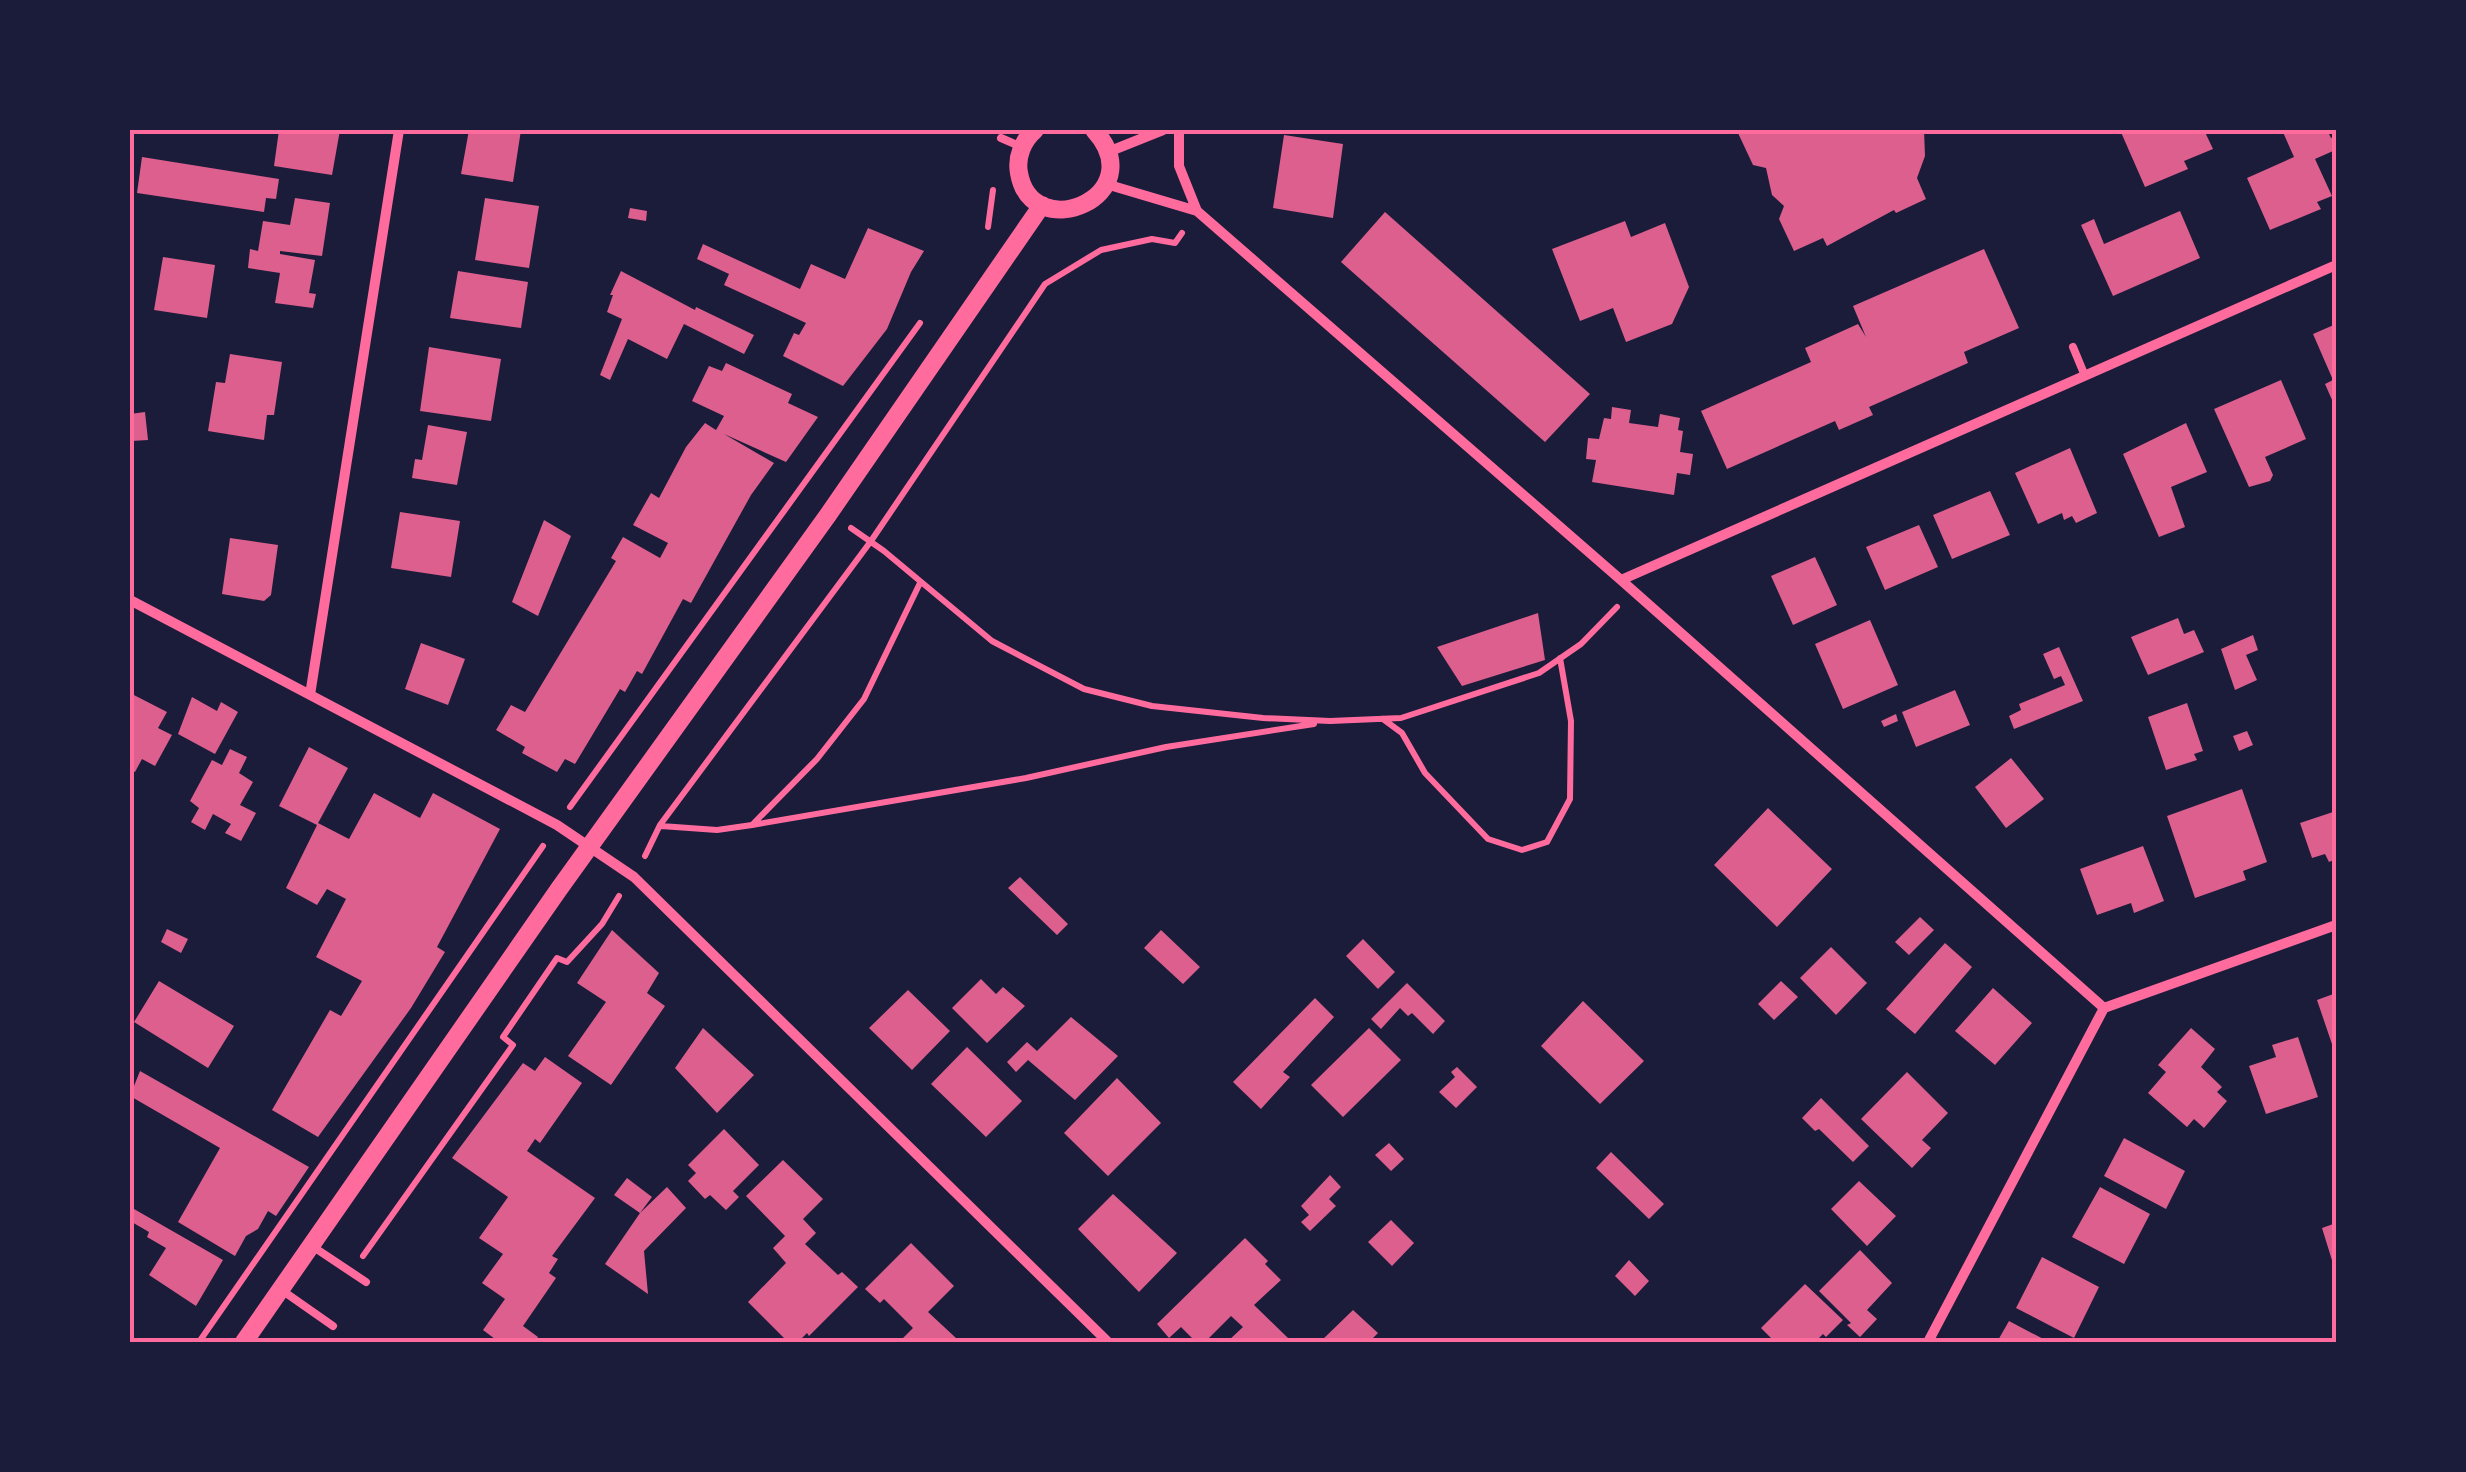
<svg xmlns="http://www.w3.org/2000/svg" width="2466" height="1472" font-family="Mulish,sans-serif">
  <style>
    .building { fill: #dd5f8e }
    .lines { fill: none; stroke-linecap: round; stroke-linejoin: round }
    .path { stroke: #ff6b9d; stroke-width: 6 }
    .service { stroke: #ff6b9d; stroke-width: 8 }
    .minor { stroke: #ff6b9d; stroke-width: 10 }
    .tertiary { stroke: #ff6b9d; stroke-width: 18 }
    .neatline { fill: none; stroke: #ff6b9d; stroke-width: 4 }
  </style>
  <rect width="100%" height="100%" fill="#1b1b3a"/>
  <path class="building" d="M 279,130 L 340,130 L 332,175 L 274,166 Z
    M 469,130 L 521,130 L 513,182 L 461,174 Z
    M 1744,130 L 1924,130 L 1925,156 L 1917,178 L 1926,199 L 1896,213 L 1894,210 L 1827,246 L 1823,238 L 1794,251 L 1779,219 L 1784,206 L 1772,195 L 1766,168 L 1753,165 L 1738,133 Z
    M 2120,130 L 2204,130 L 2213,149 L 2184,161 L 2188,169 L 2145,187 Z
    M 2282,130 L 2327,130 L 2331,138 L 2336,136 L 2336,159 L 2333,151 L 2315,159 L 2332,196 L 2317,202 L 2321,209 L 2270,230 L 2247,178 L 2294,157 Z
    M 1284,135 L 1343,144 L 1333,218 L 1273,208 Z
    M 142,157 L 279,179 L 276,199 L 266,198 L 264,212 L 137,193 Z
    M 295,198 L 330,203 L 322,256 L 280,251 L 280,254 L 315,260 L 309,293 L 316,294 L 313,308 L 275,303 L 280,273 L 248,268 L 250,249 L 258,251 L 263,221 L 290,225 Z
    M 485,198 L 539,206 L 529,268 L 475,260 Z
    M 630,208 L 647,211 L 646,221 L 628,218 Z
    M 2180,211 L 2200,258 L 2113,296 L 2081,225 L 2094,219 L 2104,244 Z
    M 1385,212 L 1590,394 L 1545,442 L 1341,262 Z
    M 1625,221 L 1631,237 L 1665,223 L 1689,287 L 1672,324 L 1626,342 L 1613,308 L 1580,321 L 1552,249 Z
    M 868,228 L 924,251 L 911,272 L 887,329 L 843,386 L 783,356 L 794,333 L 799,335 L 806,323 L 724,285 L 729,274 L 697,259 L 703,244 L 800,289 L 811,264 L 845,279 Z
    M 1984,249 L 2019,328 L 1964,352 L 1968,363 L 1869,407 L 1873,415 L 1839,430 L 1835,421 L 1727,469 L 1701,411 L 1811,362 L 1805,348 L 1858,324 L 1866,337 L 1853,306 Z
    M 163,257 L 215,265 L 207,318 L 154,310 Z
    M 458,271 L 528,282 L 521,328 L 450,318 Z
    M 621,271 L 695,310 L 696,307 L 754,335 L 744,354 L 684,324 L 667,359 L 628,339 L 610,380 L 600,375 L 622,319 L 607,312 L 613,295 L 610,295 Z
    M 2336,324 L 2336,409 L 2325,384 L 2333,380 L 2313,334 Z
    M 429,347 L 501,359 L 491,421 L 420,411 Z
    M 230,354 L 282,362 L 274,415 L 267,415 L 264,440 L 208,431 L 216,382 L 225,383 Z
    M 726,363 L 792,394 L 788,403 L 818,417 L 786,462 L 724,434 L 774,463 L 751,495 L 691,603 L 683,599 L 642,674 L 637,671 L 625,692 L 620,689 L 575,764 L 565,759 L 557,772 L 522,753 L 525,747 L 496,730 L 511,705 L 525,712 L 616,561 L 611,558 L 623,537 L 660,558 L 668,543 L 633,525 L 651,493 L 659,498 L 686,447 L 705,423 L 716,430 L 724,416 L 692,401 L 709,366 L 722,371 Z
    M 2281,380 L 2306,439 L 2265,457 L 2273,475 L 2270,481 L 2249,487 L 2214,409 Z
    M 1612,407 L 1631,410 L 1629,423 L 1658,427 L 1660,414 L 1680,418 L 1678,430 L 1683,431 L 1680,452 L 1693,454 L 1690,475 L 1677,473 L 1674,495 L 1592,482 L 1596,460 L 1586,459 L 1588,438 L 1599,439 L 1604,418 L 1611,419 Z
    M 145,412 L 148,440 L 131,441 L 130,414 Z
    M 2186,423 L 2207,472 L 2171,487 L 2185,527 L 2159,537 L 2123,454 Z
    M 428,425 L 467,432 L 457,485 L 412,478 L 415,459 L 422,460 Z
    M 2070,448 L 2097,513 L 2076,523 L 2072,516 L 2064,520 L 2062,513 L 2038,524 L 2015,473 Z
    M 1990,491 L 2010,535 L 1952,559 L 1933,515 Z
    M 400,512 L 460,521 L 451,577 L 391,568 Z
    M 544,520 L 571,536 L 538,616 L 512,602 Z
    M 1919,525 L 1938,567 L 1885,590 L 1866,547 Z
    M 230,538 L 278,545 L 271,595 L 264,601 L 222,594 Z
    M 1815,557 L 1837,605 L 1793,625 L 1771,576 Z
    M 1538,613 L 1545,660 L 1462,686 L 1437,647 Z
    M 2178,618 L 2184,634 L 2194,630 L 2204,652 L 2148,675 L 2131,637 Z
    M 1870,620 L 1898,685 L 1843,709 L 1815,644 Z
    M 2253,635 L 2258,650 L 2246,655 L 2257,680 L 2235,690 L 2221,649 Z
    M 421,643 L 465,659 L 448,705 L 405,689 Z
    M 2059,647 L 2083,701 L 2014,729 L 2009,716 L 2021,710 L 2019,704 L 2065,685 L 2061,676 L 2054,679 L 2043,654 Z
    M 1955,690 L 1970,725 L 1916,747 L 1902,712 Z
    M 130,693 L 167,712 L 158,728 L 172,735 L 155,766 L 142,759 L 135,772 L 130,770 Z
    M 192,697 L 217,711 L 221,702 L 238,712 L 215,754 L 178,734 Z
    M 2187,703 L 2203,751 L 2194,754 L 2197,760 L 2166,770 L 2148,717 Z
    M 1896,714 L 1898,721 L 1884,727 L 1881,721 Z
    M 2247,731 L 2253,745 L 2239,751 L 2233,736 Z
    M 309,747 L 348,768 L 317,825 L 279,806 Z
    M 230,749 L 247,757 L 239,773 L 253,782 L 240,805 L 256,813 L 241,841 L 225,833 L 231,824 L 213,814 L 205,830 L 191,822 L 199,808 L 190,801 L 212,760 L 222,765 Z
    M 2011,758 L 2044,799 L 2006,828 L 1975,787 Z
    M 2242,789 L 2267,862 L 2243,871 L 2246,880 L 2195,898 L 2167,816 Z
    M 374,793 L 420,818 L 433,793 L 500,829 L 437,947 L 445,952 L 437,965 L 411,1008 L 318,1137 L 272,1110 L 330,1010 L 341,1016 L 362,981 L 316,957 L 346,899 L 327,889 L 317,905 L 286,888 L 318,823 L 349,839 Z
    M 1768,808 L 1832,869 L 1777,927 L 1714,865 Z
    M 2336,811 L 2336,859 L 2329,862 L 2325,854 L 2312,858 L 2300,823 Z
    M 2143,846 L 2164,901 L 2134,913 L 2131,903 L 2097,915 L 2080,869 Z
    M 1020,877 L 1068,924 L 1057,935 L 1008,888 Z
    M 1920,917 L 1934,930 L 1909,955 L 1895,942 Z
    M 167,929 L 188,939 L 181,953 L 161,942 Z
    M 612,930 L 659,973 L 647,993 L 665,1006 L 611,1085 L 568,1056 L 606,1002 L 577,983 Z
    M 1161,930 L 1200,967 L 1183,984 L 1144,948 Z
    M 1363,939 L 1395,972 L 1378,989 L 1346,956 Z
    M 1945,943 L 1972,967 L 1915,1034 L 1886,1009 Z
    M 1831,947 L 1867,983 L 1836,1015 L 1800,978 Z
    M 981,979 L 996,994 L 1003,987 L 1025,1006 L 987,1043 L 952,1008 Z
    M 159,981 L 234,1026 L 208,1068 L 134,1022 Z
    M 1781,981 L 1798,997 L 1774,1020 L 1758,1004 Z
    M 1407,983 L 1445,1021 L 1433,1034 L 1412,1013 L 1408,1016 L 1400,1008 L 1381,1029 L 1371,1019 Z
    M 1993,988 L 2032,1023 L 1995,1065 L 1955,1031 Z
    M 908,990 L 950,1031 L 912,1070 L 869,1028 Z
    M 2336,993 L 2336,1053 L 2335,1053 L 2317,1000 Z
    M 1315,998 L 1334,1017 L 1283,1072 L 1290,1077 L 1261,1109 L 1233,1082 Z
    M 1583,1001 L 1644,1061 L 1600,1104 L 1541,1046 Z
    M 1071,1017 L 1118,1056 L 1075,1100 L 1028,1060 L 1016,1072 L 1007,1062 L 1027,1042 L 1037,1051 Z
    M 703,1028 L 754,1075 L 717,1113 L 675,1068 Z
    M 1369,1028 L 1401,1060 L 1343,1117 L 1311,1085 Z
    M 2191,1028 L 2215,1049 L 2201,1067 L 2222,1087 L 2217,1092 L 2227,1101 L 2204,1128 L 2194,1119 L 2187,1127 L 2148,1093 L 2166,1072 L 2158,1065 Z
    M 2298,1037 L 2318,1097 L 2266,1114 L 2249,1066 L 2276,1057 L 2272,1045 Z
    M 967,1047 L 1022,1101 L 986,1137 L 931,1084 Z
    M 545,1057 L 582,1083 L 540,1143 L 535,1139 L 527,1151 L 595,1198 L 552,1256 L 558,1259 L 549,1273 L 556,1278 L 523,1326 L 538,1337 L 535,1342 L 499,1342 L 483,1330 L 505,1299 L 482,1283 L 503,1254 L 479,1238 L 508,1197 L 452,1158 L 523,1063 L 535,1071 Z
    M 1457,1067 L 1477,1087 L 1456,1108 L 1439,1092 L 1455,1077 L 1451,1072 Z
    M 140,1071 L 309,1167 L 276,1216 L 268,1211 L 258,1229 L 246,1236 L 235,1256 L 178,1222 L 220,1148 L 130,1096 Z
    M 1907,1072 L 1948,1113 L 1922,1140 L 1931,1148 L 1912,1168 L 1861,1119 Z
    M 1117,1078 L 1161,1123 L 1108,1176 L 1064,1133 Z
    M 1821,1098 L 1869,1146 L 1853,1162 L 1819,1129 L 1815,1131 L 1802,1118 Z
    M 724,1129 L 759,1165 L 733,1191 L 739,1197 L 726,1210 L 710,1195 L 705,1199 L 688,1181 L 696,1173 L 688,1165 Z
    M 2124,1138 L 2185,1171 L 2166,1209 L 2104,1176 Z
    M 1389,1143 L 1404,1159 L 1391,1171 L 1375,1155 Z
    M 1611,1152 L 1664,1204 L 1649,1219 L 1596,1168 Z
    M 783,1160 L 823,1199 L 803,1219 L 816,1233 L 805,1244 L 838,1275 L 842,1272 L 858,1287 L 809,1336 L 807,1333 L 798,1342 L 788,1342 L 748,1302 L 786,1263 L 773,1248 L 785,1236 L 746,1196 Z
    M 1330,1175 L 1341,1187 L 1329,1199 L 1336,1206 L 1310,1231 L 1301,1222 L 1309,1215 L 1301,1206 Z
    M 627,1178 L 652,1197 L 640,1213 L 614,1195 Z
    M 1859,1181 L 1896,1216 L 1867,1246 L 1831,1209 Z
    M 667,1187 L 686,1208 L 644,1251 L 648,1294 L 605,1264 L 640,1213 Z
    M 2100,1187 L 2150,1214 L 2124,1264 L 2072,1237 Z
    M 1113,1194 L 1177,1253 L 1139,1292 L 1078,1229 Z
    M 134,1209 L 223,1260 L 196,1306 L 149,1275 L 166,1248 L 147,1237 L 149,1232 L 130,1221 Z
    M 1391,1220 L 1414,1243 L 1392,1266 L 1368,1242 Z
    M 2336,1223 L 2336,1270 L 2335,1270 L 2322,1228 Z
    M 1245,1238 L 1268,1261 L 1265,1264 L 1281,1280 L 1254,1305 L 1288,1338 L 1284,1342 L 1227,1342 L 1243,1327 L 1231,1316 L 1205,1342 L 1196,1342 L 1181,1327 L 1169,1338 L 1157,1324 Z
    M 911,1243 L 954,1286 L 928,1312 L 956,1338 L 953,1342 L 899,1342 L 913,1328 L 884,1299 L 880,1303 L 865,1289 Z
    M 1860,1250 L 1892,1283 L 1867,1310 L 1877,1319 L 1860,1337 L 1847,1325 L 1851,1323 L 1819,1291 Z
    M 2042,1257 L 2099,1287 L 2074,1338 L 2016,1308 Z
    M 1629,1260 L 1649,1281 L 1635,1296 L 1615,1276 Z
    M 1805,1284 L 1843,1320 L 1826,1337 L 1823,1334 L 1815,1342 L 1767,1342 L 1771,1338 L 1761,1328 Z
    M 1353,1310 L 1378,1333 L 1369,1342 L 1320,1342 Z
    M 2009,1321 L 2049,1342 L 1997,1342 Z"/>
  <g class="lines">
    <path class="path" d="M 988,227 L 993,190
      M 851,528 L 884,551 L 992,641 L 1084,689 L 1152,706 L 1263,718 L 1330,721 L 1401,718 L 1539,673 L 1581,644 L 1617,607
      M 1383,719 L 1402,733 L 1425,773 L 1488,839 L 1522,850 L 1547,842 L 1570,799 L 1571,721 L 1560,658
      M 570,807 L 920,323
      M 753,824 L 817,759 L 864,699 L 920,583
      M 661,826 L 717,830 L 752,825 L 1026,778 L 1166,747 L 1314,724
      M 645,856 L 660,825 L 871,541 L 1045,284 L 1101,250 L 1152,239 L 1175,243 L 1182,233
      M 363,1256 L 513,1045 L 503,1037 L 557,958 L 567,962 L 602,924 L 619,896
      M 199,1342 L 543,846"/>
    <path class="service" d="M 1001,138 L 1022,147
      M 2073,347 L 2085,376
      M 312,1246 L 366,1282
      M 283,1291 L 333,1326"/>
    <path class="minor" d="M 1179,130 L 1179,166 L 1197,211
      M 1108,152 L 1163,130
      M 1106,184 L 1197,211 L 1621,580 L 2104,1008
      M 1621,580 L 2336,265
      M 130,600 L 557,825 L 634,877 L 1108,1342
      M 310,695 L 399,130
      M 2104,1008 L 2336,925
      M 1928,1342 L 2104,1008"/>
    <path class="tertiary" d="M 1035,130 C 1023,140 1016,157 1019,173 C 1032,247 1154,196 1094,130
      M 244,1342 L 559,889 L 828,515 L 1042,205"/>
  </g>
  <rect width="2466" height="1472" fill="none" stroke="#1b1b3a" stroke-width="265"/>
  <rect x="132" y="132" width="2202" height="1208" class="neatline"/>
</svg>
